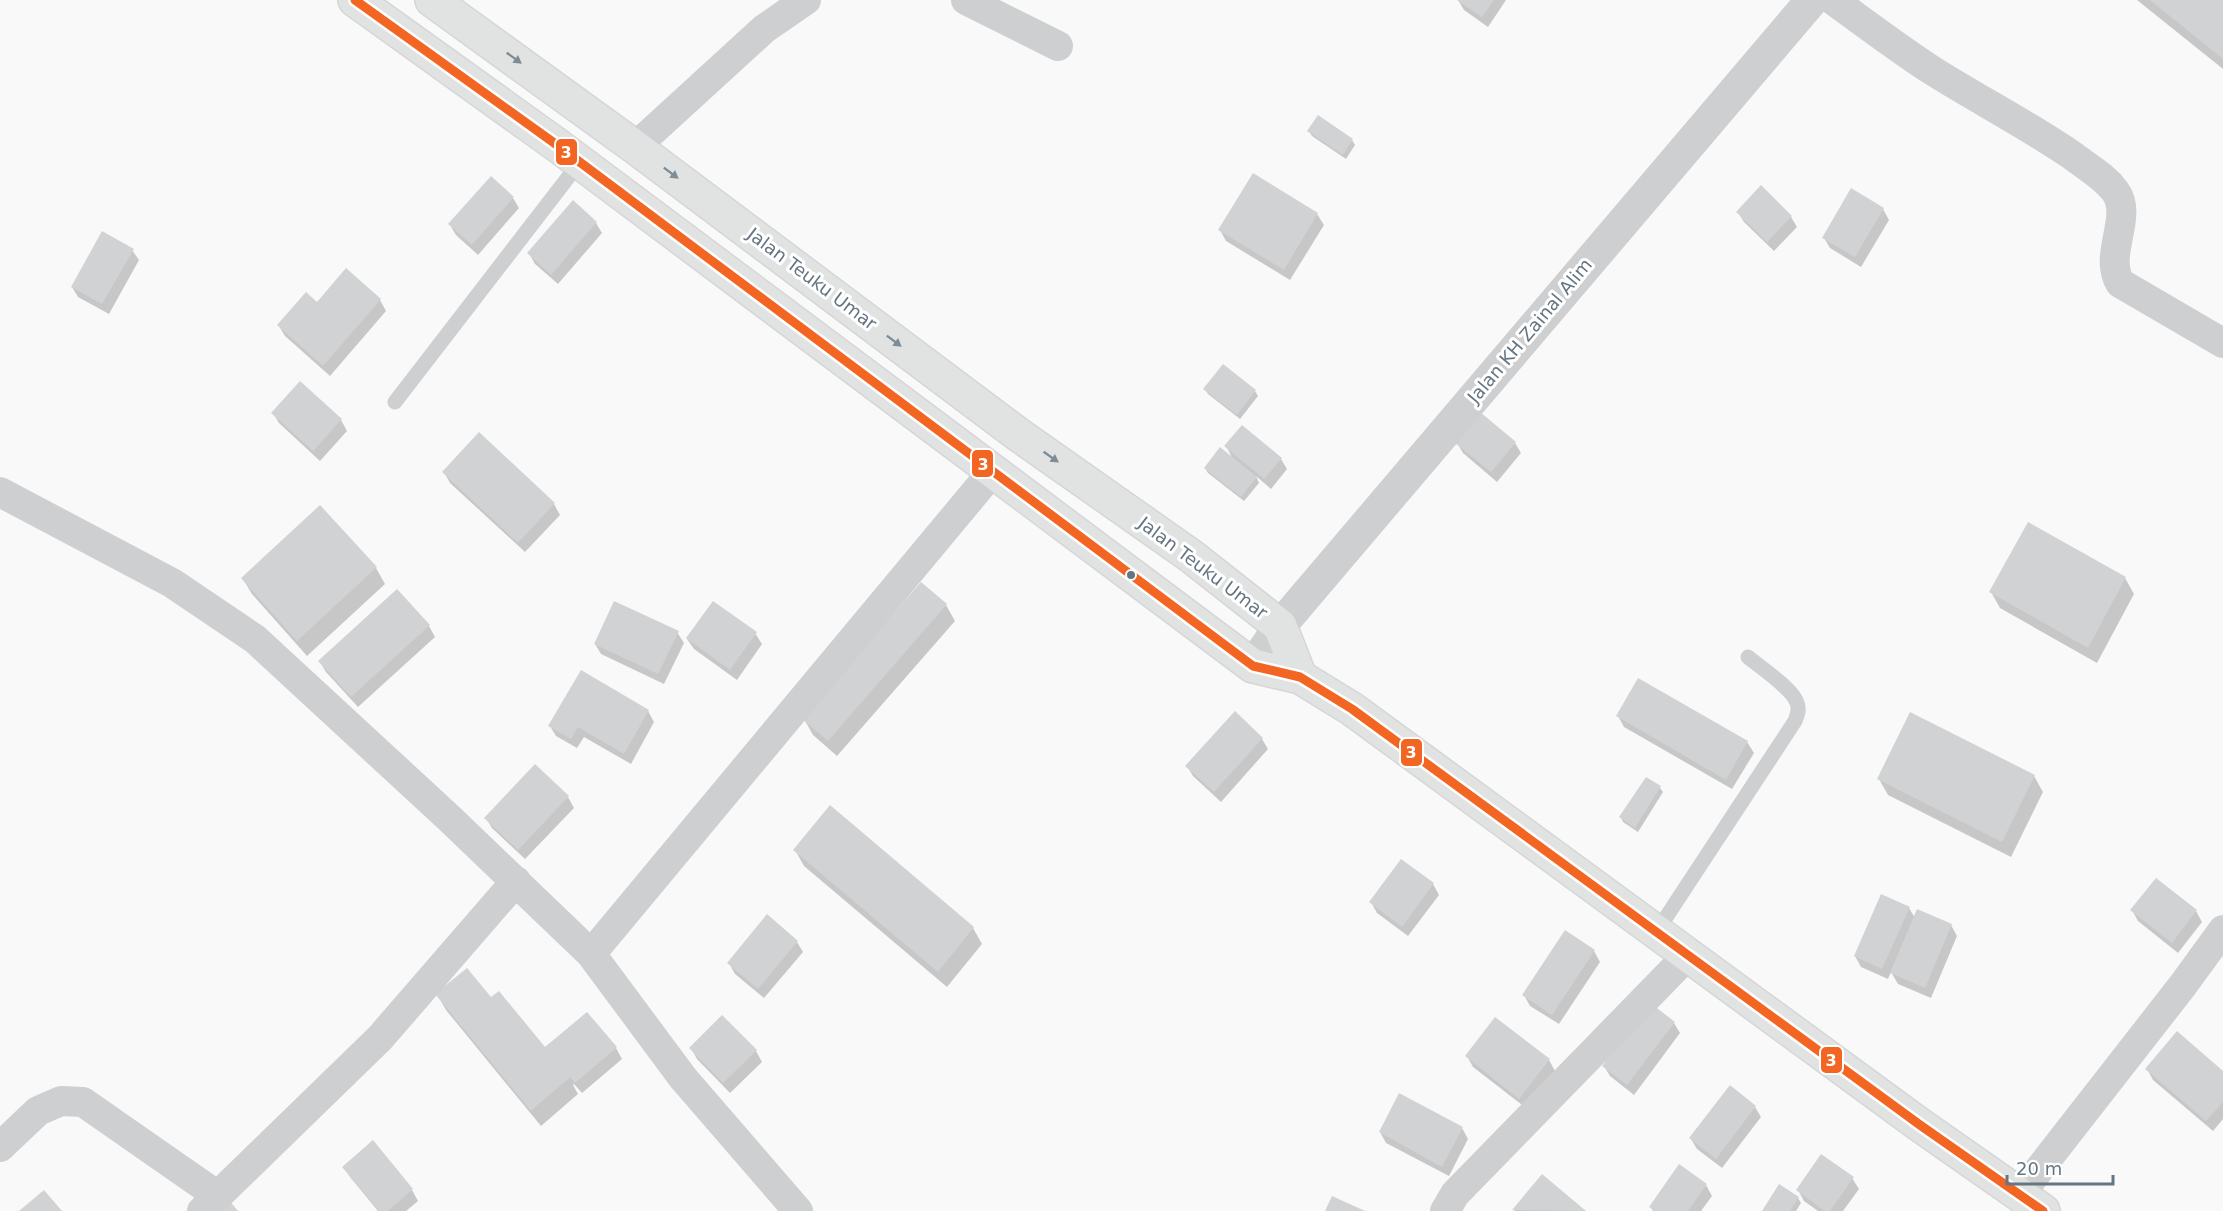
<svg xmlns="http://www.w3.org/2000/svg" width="2223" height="1211" font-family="'DejaVu Sans',sans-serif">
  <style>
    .shadow { fill: #0003 }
    .building { fill: #d0d2d3 }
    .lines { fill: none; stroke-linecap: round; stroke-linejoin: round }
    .secondary-casing { stroke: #d5d6d7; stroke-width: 36 }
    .service { stroke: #cecfd0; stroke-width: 15 }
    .minor { stroke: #cecfd0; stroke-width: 30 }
    .tertiary { stroke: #cecfd0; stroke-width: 33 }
    .secondary { stroke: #e1e2e2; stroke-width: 33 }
    .bus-1-casing { stroke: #fff; stroke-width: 14 }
    .bus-1 { stroke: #f26522; stroke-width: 9 }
    .oneway { fill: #7e8c96 }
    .bus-dot { fill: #657683; stroke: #fff; stroke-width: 2 }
    .labels { text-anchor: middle; stroke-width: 6; stroke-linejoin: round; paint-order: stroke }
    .street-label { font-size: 18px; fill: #657683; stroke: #fff }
    .line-badge { stroke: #fff; stroke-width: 2 }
    .badge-label { font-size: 16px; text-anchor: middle; font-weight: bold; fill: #fff }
  </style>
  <rect width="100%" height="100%" fill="#f9f9f9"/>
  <path class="shadow" d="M 1458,0 L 1506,0 L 1488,27 L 1464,10 Z
    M 2137,0 L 2223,0 L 2223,69 Z
    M 1309,131 L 1352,140 L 1355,145 L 1346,159 L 1312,136 Z
    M 1254,175 L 1317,214 L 1324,225 L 1290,280 L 1226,241 L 1220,230 Z
    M 513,198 L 519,208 L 478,255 L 456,235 L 450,225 Z
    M 1883,209 L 1889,220 L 1861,267 L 1830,248 L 1824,238 Z
    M 1738,212 L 1791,217 L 1797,227 L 1774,251 L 1744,222 Z
    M 596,223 L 602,233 L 558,284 L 535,264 L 529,253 Z
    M 132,250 L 139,260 L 109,314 L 78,297 L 72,287 Z
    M 380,300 L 386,311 L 330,376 L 285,336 L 279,326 L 318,304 Z
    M 1205,389 L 1255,391 L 1258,396 L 1240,419 L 1208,394 Z
    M 273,413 L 341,420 L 347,431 L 320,461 L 279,423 Z
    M 479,434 L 554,504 L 560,515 L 525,552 L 450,483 L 444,472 Z
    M 1457,443 L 1515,443 L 1521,453 L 1497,482 L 1463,453 Z
    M 1226,446 L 1281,459 L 1287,469 L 1271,489 L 1256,476 L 1259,483 L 1244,501 L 1208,473 L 1205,468 L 1233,459 Z
    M 376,568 L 385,584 L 307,656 L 252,594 L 243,579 Z
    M 2125,578 L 2134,594 L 2097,663 L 2000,608 L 1991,592 Z
    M 946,605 L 955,621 L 837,756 L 813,735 L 804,719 Z
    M 429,626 L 435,637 L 358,707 L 326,672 L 320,662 Z
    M 677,632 L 684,643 L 664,684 L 601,654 L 595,644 Z
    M 755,633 L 762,644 L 737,680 L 694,649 L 687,639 Z
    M 1639,680 L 1747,742 L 1754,753 L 1732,789 L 1624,727 L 1618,716 Z
    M 648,711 L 654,722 L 631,764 L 584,737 L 577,748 L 556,736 L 550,726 Z
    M 1235,713 L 1262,739 L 1268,749 L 1221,802 L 1193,776 L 1187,766 Z
    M 2034,776 L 2043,792 L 2011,857 L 1888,795 L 1879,779 Z
    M 1646,779 L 1660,788 L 1663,792 L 1638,832 L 1623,822 L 1621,817 Z
    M 568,797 L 574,808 L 525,859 L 492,828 L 486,818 Z
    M 830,807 L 973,928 L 982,944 L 947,987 L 804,866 L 795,850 Z
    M 1433,884 L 1439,895 L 1408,936 L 1377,913 L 1371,902 Z
    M 1909,908 L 1915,918 L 1951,925 L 1957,936 L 1931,998 L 1898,984 L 1891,972 L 1888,979 L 1861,967 L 1855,956 Z
    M 2132,910 L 2196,911 L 2202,922 L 2178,953 L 2138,921 Z
    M 797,942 L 803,952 L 764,998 L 735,974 L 729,963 Z
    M 1594,951 L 1600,962 L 1559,1024 L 1530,1006 L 1524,995 Z
    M 437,994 L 545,1049 L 587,1014 L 616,1048 L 622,1059 L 582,1093 L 574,1084 L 573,1085 L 578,1094 L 541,1126 L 446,1010 Z
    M 1674,1023 L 1680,1033 L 1634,1095 L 1610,1076 L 1604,1066 Z
    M 691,1048 L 756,1051 L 762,1062 L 730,1093 L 697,1059 Z
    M 1467,1056 L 1549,1060 L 1555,1071 L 1526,1108 L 1473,1067 Z
    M 2147,1069 L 2223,1073 L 2223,1119 L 2213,1131 L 2153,1080 Z
    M 1755,1107 L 1761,1117 L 1722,1168 L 1697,1149 L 1691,1139 Z
    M 1462,1128 L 1468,1139 L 1449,1176 L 1386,1143 L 1380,1132 Z
    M 373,1143 L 412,1190 L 418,1201 L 406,1211 L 378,1211 L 350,1177 L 344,1167 Z
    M 1542,1176 L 1584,1211 L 1514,1211 Z
    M 1852,1178 L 1859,1189 L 1843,1211 L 1818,1211 L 1804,1201 L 1798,1190 Z
    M 1706,1185 L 1712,1196 L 1701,1211 L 1653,1211 L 1651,1207 Z
    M 1780,1186 L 1798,1198 L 1801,1203 L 1796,1211 L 1764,1211 Z"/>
  <path class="building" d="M 1457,0 L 1494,0 L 1482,17 Z
    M 2150,0 L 2223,0 L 2223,59 Z
    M 1318,115 L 1353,139 L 1343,155 L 1307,131 Z
    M 1253,173 L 1318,213 L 1284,270 L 1218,230 Z
    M 491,176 L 514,197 L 472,245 L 448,224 Z
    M 1761,185 L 1792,216 L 1767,242 L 1736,212 Z
    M 1851,188 L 1884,208 L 1855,257 L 1822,238 Z
    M 573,200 L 597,222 L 551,275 L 527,253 Z
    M 102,231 L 134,249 L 102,304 L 71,287 Z
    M 346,268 L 381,299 L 323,366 L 277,325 L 306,292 L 317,302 Z
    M 1223,364 L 1256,390 L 1237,415 L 1203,389 Z
    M 300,381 L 342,419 L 313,451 L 271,413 Z
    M 1480,412 L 1516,442 L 1491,472 L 1455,443 Z
    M 1242,425 L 1282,458 L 1264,479 L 1224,446 Z
    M 479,432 L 555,503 L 518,543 L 442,472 Z
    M 1220,447 L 1257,477 L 1241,497 L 1204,468 Z
    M 320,505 L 377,567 L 297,641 L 241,578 Z
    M 2028,522 L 2126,577 L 2088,648 L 1989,592 Z
    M 921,582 L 947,604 L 828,741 L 802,719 Z
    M 397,589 L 430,625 L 351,697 L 318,661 Z
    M 614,601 L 679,631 L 658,674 L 594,644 Z
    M 713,601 L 757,632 L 730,670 L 686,638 Z
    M 581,670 L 649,710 L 624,754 L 578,727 L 571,739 L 548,726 Z
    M 1638,678 L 1748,741 L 1726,780 L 1616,716 Z
    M 1235,711 L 1263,738 L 1214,792 L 1185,766 Z
    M 1910,712 L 2035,775 L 2002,842 L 1877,779 Z
    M 535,764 L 569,796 L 518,850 L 484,818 Z
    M 1646,777 L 1661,786 L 1635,828 L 1619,817 Z
    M 830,805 L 974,927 L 938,972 L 793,850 Z
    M 1401,859 L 1434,883 L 1402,927 L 1369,902 Z
    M 2156,878 L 2197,910 L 2172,943 L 2130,910 Z
    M 1881,894 L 1910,907 L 1882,969 L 1854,956 Z
    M 1917,909 L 1952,924 L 1925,988 L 1890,973 Z
    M 767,914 L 798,941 L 758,989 L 727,963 Z
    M 1565,930 L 1595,950 L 1552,1015 L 1522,995 Z
    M 467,968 L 491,997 L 499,991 L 545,1047 L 587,1012 L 617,1047 L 575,1083 L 570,1077 L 531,1111 L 435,994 Z
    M 1649,1002 L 1675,1022 L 1627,1085 L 1602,1066 Z
    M 722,1015 L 757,1050 L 723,1083 L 689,1048 Z
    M 1495,1017 L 1550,1059 L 1519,1099 L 1465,1056 Z
    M 2177,1031 L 2223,1071 L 2223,1102 L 2206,1121 L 2145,1069 Z
    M 1730,1085 L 1756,1106 L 1716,1159 L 1689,1138 Z
    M 1399,1093 L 1463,1127 L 1442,1167 L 1379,1132 Z
    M 373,1140 L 413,1189 L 388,1211 L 379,1211 L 342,1167 Z
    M 1821,1154 L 1854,1177 L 1830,1211 L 1825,1211 L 1796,1190 Z
    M 1679,1164 L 1707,1184 L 1688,1211 L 1655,1211 L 1649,1207 Z
    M 1542,1174 L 1586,1211 L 1512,1210 Z
    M 1779,1184 L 1799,1197 L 1790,1211 L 1762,1211 Z
    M 44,1190 L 62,1211 L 19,1211 Z
    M 1332,1196 L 1365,1211 L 1325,1211 Z
    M 228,1199 L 238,1211 L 213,1211 Z"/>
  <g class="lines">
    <defs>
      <path id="secondary" d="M 355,0 L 557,145 L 1253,666 L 1300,677 L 1352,709 L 1920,1125 L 2043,1211
        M 432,0 L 635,147 L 1019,435 L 1191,556 L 1280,626 L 1300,677"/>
    </defs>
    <use href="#secondary" class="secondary-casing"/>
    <path class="service" d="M 395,402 L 580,162
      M 1657,931 L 1795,721 C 1797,715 1800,710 1797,703 C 1793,689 1760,667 1748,657"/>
    <path class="minor" d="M 966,0 L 1058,46
      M 1833,0 C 1866,24 1899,49 1933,71 C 1979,100 2028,125 2073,156 C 2087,167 2104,176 2115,191 C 2134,216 2103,254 2120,283 L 2223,343
      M 635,147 L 764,29 L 806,0
      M 0,492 L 172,583 L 255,639 L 449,818 L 591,954
      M 0,1147 L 38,1111 L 61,1101 L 83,1102 L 218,1196
      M 2020,1194 L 2183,985 L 2223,930
      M 202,1211 L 380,1038 L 516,881
      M 798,1211 L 683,1078 L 591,954 L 993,471
      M 1445,1211 L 1455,1194 L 1689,954"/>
    <path class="tertiary" d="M 1253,666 L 1280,626 L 1812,0"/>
    <use href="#secondary" class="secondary"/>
    <defs>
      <path id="bus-1" d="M 355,0 L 557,145 L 1253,666 L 1300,677 L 1352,709 L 1920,1125 L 2043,1211"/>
    </defs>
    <use href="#bus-1" class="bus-1-casing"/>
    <use href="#bus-1" class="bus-1"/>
  </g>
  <defs><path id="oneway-solid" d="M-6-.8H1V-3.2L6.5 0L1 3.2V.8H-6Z" transform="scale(1.5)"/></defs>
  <g class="oneway">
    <use href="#oneway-solid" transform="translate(514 58) rotate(36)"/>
    <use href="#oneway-solid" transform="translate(671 173) rotate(37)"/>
    <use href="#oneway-solid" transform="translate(894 341) rotate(37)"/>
    <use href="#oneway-solid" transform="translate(1051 457) rotate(35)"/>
  </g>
  <circle class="bus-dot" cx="1131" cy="575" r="5"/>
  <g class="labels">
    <g class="street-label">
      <text transform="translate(812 279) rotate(37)" y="6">Jalan Teuku Umar</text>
      <text transform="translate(1530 331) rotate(-50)" y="6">Jalan KH Zainal Alim</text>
      <text transform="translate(1203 568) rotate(37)" y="6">Jalan Teuku Umar</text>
    </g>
  </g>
  <g class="line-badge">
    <rect x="555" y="138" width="23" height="28" rx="6" fill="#f26522"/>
    <rect x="971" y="449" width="23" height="29" rx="6" fill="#f26522"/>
    <rect x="1400" y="738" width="23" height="29" rx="6" fill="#f26522"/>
    <rect x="1820" y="1046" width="23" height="28" rx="6" fill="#f26522"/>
  </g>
  <g class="badge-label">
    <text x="566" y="158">3</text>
    <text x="983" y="470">3</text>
    <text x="1411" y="758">3</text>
    <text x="1831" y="1066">3</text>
  </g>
  <path d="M2007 1175v9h106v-9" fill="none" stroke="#657683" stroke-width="3"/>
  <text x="2016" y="1175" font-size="18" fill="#657683" stroke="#ffffff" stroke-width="4.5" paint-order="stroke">20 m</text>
</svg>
